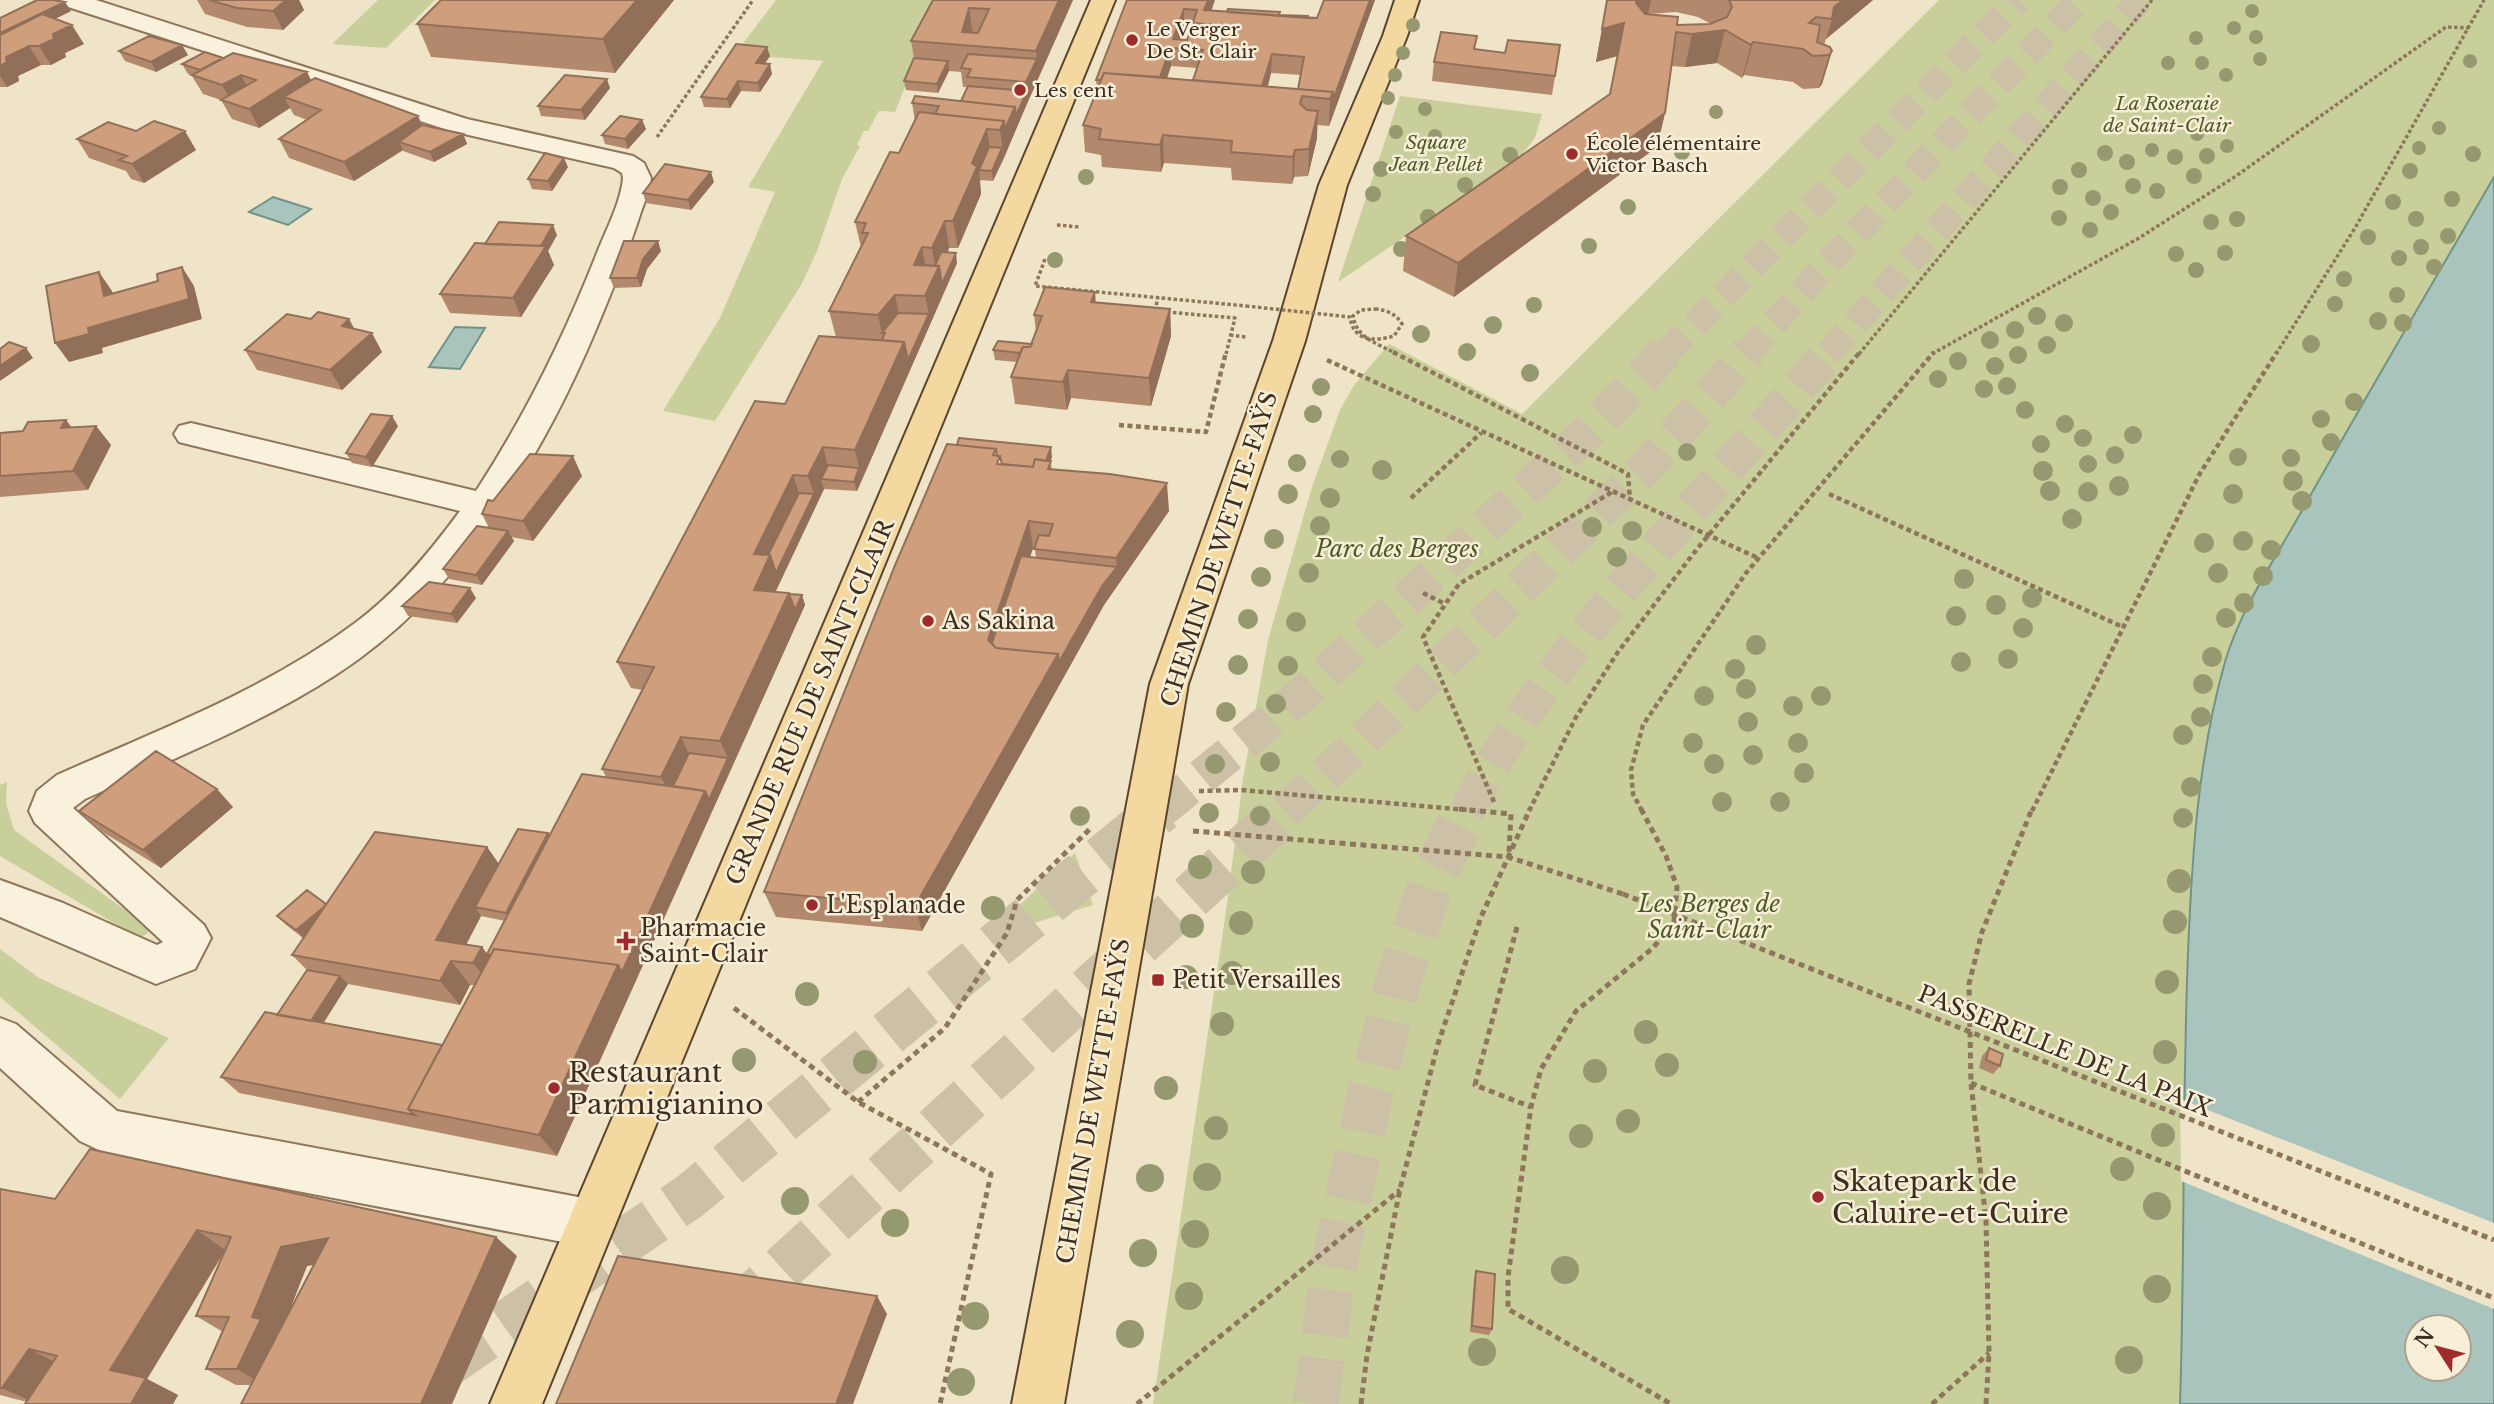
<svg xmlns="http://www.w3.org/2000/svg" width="2494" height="1404" font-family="'Libre Baskerville',serif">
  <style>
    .green { fill: #c9cf9b }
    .water { fill: #a9c4bc; stroke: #6f938a; stroke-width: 2; fill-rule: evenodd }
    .pier { fill: #f0e4c8 }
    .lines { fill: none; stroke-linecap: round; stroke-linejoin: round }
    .highway-tunnel-far2 { stroke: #ccc0a6; stroke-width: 27; stroke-dasharray: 27 14; stroke-linecap: butt }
    .highway-tunnel-far1 { stroke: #ccc0a6; stroke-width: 36; stroke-dasharray: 36 18; stroke-linecap: butt }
    .highway-tunnel { stroke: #ccc0a6; stroke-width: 46; stroke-dasharray: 46 23; stroke-linecap: butt }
    .minor-casing { stroke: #8d765c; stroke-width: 4 }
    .major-casing { stroke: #5b4430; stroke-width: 4 }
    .path-far2 { stroke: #8d765c; stroke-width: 3.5; stroke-dasharray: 3.5 2.5; stroke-linecap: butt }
    .path-far1 { stroke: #8d765c; stroke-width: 4.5; stroke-dasharray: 5 3.5; stroke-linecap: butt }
    .path { stroke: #8d765c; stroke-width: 5; stroke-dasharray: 6 4.5; stroke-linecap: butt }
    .minor { fill: #faf1dc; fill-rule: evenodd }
    .major { fill: #f3d9a0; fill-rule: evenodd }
    .path-bridge-far1 { stroke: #8d765c; stroke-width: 3.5; stroke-dasharray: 3.5 2.5; stroke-linecap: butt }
    .path-bridge { stroke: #8d765c; stroke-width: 5; stroke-dasharray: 6 4.5; stroke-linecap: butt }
    .tree { fill: #96986f }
    .wall { fill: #b2896c; fill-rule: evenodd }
    .shaded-wall { fill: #916f58 }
    .building { fill: #cf9f7d; stroke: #916f58; stroke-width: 2; fill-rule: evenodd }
    .poi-dot { fill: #9e2a2b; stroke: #f7eed8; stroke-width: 2.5 }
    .labels { text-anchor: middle; stroke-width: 5; stroke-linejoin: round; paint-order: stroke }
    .far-poi-label { font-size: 19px; fill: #3d2e20; stroke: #f7eed8; text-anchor: start }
    .far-park-label { font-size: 19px; font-style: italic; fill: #4d5a26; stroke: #f7eed8 }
    .street-label { font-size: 23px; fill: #3d2e20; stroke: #f7eed8 }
    .park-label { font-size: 23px; font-style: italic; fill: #4d5a26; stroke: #f7eed8 }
    .poi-label { font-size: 23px; fill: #3d2e20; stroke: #f7eed8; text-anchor: start }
    .near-poi-label { font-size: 28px; fill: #3d2e20; stroke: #f7eed8; text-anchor: start }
  </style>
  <rect width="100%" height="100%" fill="#f0e4c8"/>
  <path class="green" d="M 378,0 L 435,0 L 386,48 L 332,44 Z
    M 776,0 L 940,0 L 895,112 L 879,111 L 868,131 L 864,131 L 857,145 L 860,146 L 842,179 L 817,251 L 801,285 L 715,421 L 663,411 L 720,318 L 775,192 L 748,187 L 823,61 L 735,54 Z
    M 1939,0 L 2494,0 L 2494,177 L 2362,405 L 2250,605 L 2226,659 L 2206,744 L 2192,861 L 2184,1056 L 2184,1273 L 2180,1404 L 1153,1404 L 1227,904 L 1243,779 L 1268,640 L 1312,487 L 1340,410 L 1354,385 L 1389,344 L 1522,414 Z
    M 1400,96 L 1542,114 L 1535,138 L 1516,162 L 1338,282 Z
    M 7,782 L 6,803 L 14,830 L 146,925 L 150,928 L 148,933 L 141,937 L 136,936 L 0,856 L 0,785 Z
    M 1075,853 L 1093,905 L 1034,923 L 1011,913 Z
    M 0,949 L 39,978 L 169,1038 L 120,1099 L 0,997 Z"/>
  <path class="water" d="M 2494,177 L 2494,1404 L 2180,1404 C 2185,1254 2182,1103 2188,953 C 2192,855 2198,757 2225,662 C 2241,607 2278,555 2305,505 C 2367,395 2431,286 2494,177 ZM 2417,1327 L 2459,1327 L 2459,1369 L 2417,1369 Z
    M 273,197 L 311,209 L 288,225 L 249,212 Z
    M 455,327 L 485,328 L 460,369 L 429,367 Z"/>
  <path class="pier" d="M 2180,1099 L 2494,1223 L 2494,1309 L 2181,1181 Z"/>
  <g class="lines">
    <path class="highway-tunnel-far2" d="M 1665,354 L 2018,0
      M 1747,354 L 1824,267 L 2079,0
      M 1828,354 L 2140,0"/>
    <path class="highway-tunnel-far1" d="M 1160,811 L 1305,692 L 1585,435 L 1666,352
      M 1285,811 L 1363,740 L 1648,465 L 1749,352
      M 1467,811 C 1521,705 1596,617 1675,528 C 1726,469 1778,411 1830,352"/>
    <path class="highway-tunnel" d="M 731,1315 L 1287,809
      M 390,1404 L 690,1196 L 1162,809
      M 1316,1404 L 1333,1270 L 1369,1099 L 1399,979 L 1434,875 L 1467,809"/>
    <defs>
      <path id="minor" d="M 59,0 L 96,0 L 467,119 L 633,156 L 644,163 L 651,178 C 650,191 643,205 639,218 C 627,255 612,291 597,327 C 542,459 459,595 337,674 C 259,725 170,760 85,799 L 73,808 L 204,925 L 211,938 L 195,969 L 156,984 L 0,917 L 0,880 L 63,903 L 157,945 L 163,942 L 35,823 L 29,811 L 37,791 L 57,775 C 158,730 265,690 355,623 C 396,593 430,552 460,511 L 191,445 L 179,442 L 174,434 L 179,426 L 191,423 L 476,491 C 525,416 564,337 597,253 C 606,230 621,202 623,178 L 622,173 L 614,168 L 451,131 L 62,5 Z
        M 0,1018 L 16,1024 L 117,1111 L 589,1199 L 606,1206 L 614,1223 L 606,1240 L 589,1247 L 109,1155 L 80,1141 L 0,1068 Z"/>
      <path id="major" d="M 1091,0 L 1115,0 L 542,1404 L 490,1404 Z
        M 1395,0 L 1419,0 L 1407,36 L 1347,185 L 1305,341 L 1188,684 L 1064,1404 L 1012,1404 L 1150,684 L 1273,341 L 1319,185 L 1383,36 Z"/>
    </defs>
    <use href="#minor" class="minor-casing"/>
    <use href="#major" class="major-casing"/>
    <path class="path-far2" d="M 657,137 L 753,0
      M 1057,225 L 1079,227
      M 1045,259 L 1035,286 L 1246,306
      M 1377,309 L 1361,310 L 1353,316 C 1357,339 1377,343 1397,354
      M 1155,311 L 1158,297
      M 1167,312 L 1235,318 L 1226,354
      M 1230,335 L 1246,337
      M 1859,354 L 2152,0
      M 1932,354 L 2139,238 L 2236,176 L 2446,27 L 2469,28
      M 2276,354 L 2355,228 L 2484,0"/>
    <path class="path-far1" d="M 1393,352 L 1628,474 L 1630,500
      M 1327,360 L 1758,558
      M 1119,425 L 1206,432 L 1226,352
      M 1829,494 L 2123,627
      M 1411,498 L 1481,433
      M 1423,593 L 1445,604
      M 1199,791 L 1242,790 L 1479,811
      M 1494,802 L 1423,637 L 1459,584 L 1612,492
      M 1529,811 L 1576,717 L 1618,652 L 1697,549 L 1860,352
      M 1642,811 L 1633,794 L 1631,770 L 1643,725 L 1746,573 L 1934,352
      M 2032,811 L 2199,475 L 2277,352"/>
    <path class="path" d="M 1459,809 L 1511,814 L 1509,853
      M 1641,809 L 1666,856 L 1677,887 L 1674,922 L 1653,948 L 1576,1011 L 1541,1069 L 1531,1107 L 1508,1277 L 1508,1309 L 1671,1404
      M 1193,831 L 1508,857 L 1623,894
      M 1517,927 L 1475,1085 L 1531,1107
      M 734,1008 L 858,1102 L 991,1174 L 940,1404
      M 1971,1083 L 2494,1298
      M 858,1102 L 945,1028 L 1007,933 L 1017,900 L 1092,827
      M 1137,1404 L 1400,1190
      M 1361,1404 L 1367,1355 L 1400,1189 L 1438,1044 L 1481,917 L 1530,809
      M 1932,1404 L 1989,1353
      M 1986,1404 L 1989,1353 L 1986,1221 L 1971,1083 L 1969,984 L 1982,932 L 2032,809"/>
    <use href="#minor" class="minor"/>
    <use href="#major" class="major"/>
    <path class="path-bridge-far1" d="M 1246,306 L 1350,317 C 1353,341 1374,342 1394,336 L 1402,324 C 1396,314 1388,311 1377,309"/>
    <path class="path-bridge" d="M 1623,894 L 2494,1240"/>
  </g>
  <g class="tree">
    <circle cx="2252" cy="11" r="7"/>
    <circle cx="1413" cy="25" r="7"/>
    <circle cx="2234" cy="28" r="7"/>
    <circle cx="2256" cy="37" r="7"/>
    <circle cx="2196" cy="38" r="7"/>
    <circle cx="1403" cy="53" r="7"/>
    <circle cx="2260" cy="59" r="7"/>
    <circle cx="2470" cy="61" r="7"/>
    <circle cx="2168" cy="63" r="7"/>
    <circle cx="2202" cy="63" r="7"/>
    <circle cx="1395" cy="75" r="7"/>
    <circle cx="2226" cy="75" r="7"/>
    <circle cx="1388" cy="98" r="7"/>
    <circle cx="1425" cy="109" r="7"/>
    <circle cx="1716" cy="112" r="7"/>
    <circle cx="2439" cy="128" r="7"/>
    <circle cx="1396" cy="132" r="7"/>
    <circle cx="2197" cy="134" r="7"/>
    <circle cx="1435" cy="136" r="7"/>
    <circle cx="2227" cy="146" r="7"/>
    <circle cx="2419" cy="148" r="7"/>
    <circle cx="2152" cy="150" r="7"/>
    <circle cx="1682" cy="152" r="8"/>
    <circle cx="2105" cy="153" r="8"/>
    <circle cx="2473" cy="154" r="8"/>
    <circle cx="1510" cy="155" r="8"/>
    <circle cx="2207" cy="156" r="8"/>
    <circle cx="2175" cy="157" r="8"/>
    <circle cx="2127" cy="162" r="8"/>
    <circle cx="1381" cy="169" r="8"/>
    <circle cx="2079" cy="170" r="8"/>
    <circle cx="2410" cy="171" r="8"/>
    <circle cx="2194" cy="176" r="8"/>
    <circle cx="1086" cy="177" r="8"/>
    <circle cx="1465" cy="185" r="8"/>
    <circle cx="2133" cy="186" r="8"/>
    <circle cx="2060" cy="187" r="8"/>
    <circle cx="2157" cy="191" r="8"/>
    <circle cx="1373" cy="194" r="8"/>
    <circle cx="2093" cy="198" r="8"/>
    <circle cx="2452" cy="199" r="8"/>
    <circle cx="2393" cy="202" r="8"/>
    <circle cx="1628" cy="207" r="8"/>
    <circle cx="2111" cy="212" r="8"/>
    <circle cx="1428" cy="217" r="8"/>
    <circle cx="2059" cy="218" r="8"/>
    <circle cx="2237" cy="219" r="8"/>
    <circle cx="2416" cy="219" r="8"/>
    <circle cx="2211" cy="222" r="8"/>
    <circle cx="2090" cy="230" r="8"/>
    <circle cx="2448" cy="236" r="8"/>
    <circle cx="2368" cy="237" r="8"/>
    <circle cx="1589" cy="246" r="8"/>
    <circle cx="2421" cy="247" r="8"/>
    <circle cx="1401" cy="249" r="8"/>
    <circle cx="2225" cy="253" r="8"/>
    <circle cx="2176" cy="254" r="8"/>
    <circle cx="2399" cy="258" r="8"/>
    <circle cx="1055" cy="260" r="8"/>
    <circle cx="2434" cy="267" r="8"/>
    <circle cx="2196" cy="270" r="8"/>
    <circle cx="2344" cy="279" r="8"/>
    <circle cx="2397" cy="295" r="8"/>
    <circle cx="2335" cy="304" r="8"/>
    <circle cx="1534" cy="305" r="8"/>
    <circle cx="2037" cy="316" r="9"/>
    <circle cx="2378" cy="321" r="9"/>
    <circle cx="2064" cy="323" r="9"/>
    <circle cx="2403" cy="323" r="9"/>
    <circle cx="1493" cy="325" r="9"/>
    <circle cx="2015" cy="330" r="9"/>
    <circle cx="1421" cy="334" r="9"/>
    <circle cx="1990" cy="340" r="9"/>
    <circle cx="2311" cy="344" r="9"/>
    <circle cx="2047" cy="345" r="9"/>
    <circle cx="1467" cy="352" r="9"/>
    <circle cx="2018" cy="355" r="9"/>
    <circle cx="1958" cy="361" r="9"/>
    <circle cx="1995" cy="366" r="9"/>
    <circle cx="1530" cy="373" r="9"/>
    <circle cx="1938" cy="379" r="9"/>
    <circle cx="2007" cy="386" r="9"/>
    <circle cx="1321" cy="387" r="9"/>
    <circle cx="1984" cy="389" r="9"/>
    <circle cx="2354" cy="402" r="9"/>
    <circle cx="2025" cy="410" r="9"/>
    <circle cx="1313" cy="414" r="9"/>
    <circle cx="2321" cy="419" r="9"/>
    <circle cx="2065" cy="424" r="9"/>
    <circle cx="2133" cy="435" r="9"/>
    <circle cx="2083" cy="438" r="9"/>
    <circle cx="2331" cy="442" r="9"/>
    <circle cx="2041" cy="444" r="9"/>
    <circle cx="1687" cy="452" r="9"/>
    <circle cx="2115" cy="455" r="9"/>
    <circle cx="2238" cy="457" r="9"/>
    <circle cx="2291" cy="458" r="9"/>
    <circle cx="1340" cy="459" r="9"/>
    <circle cx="1297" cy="463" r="9"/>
    <circle cx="2088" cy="464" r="9"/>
    <circle cx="1382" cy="470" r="10"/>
    <circle cx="2043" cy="471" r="10"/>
    <circle cx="2293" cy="481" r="10"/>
    <circle cx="2119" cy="486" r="10"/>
    <circle cx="2050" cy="491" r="10"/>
    <circle cx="2088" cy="492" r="10"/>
    <circle cx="1288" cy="494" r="10"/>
    <circle cx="2233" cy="494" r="10"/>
    <circle cx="1330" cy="498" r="10"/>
    <circle cx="2302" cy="501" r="10"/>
    <circle cx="2072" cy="519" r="10"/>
    <circle cx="1320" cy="526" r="10"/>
    <circle cx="1592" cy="527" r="10"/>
    <circle cx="1632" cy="531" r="10"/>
    <circle cx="1274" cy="539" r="10"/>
    <circle cx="2243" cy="541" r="10"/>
    <circle cx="2204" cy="543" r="10"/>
    <circle cx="2271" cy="550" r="10"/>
    <circle cx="1617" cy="557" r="10"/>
    <circle cx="1309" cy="573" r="10"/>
    <circle cx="2218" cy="573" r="10"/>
    <circle cx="2263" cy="576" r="10"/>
    <circle cx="1261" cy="577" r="10"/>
    <circle cx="1964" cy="579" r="10"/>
    <circle cx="2032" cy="598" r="10"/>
    <circle cx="2244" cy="603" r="10"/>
    <circle cx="1996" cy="605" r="10"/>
    <circle cx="1956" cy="616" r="10"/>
    <circle cx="2226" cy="618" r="10"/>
    <circle cx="1248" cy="619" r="10"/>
    <circle cx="1296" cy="622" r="10"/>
    <circle cx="2023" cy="628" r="10"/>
    <circle cx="1756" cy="645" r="10"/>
    <circle cx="2212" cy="657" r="10"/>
    <circle cx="2008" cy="659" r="10"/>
    <circle cx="1961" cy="662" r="10"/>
    <circle cx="1238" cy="665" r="10"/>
    <circle cx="1288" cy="666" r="10"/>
    <circle cx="1735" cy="669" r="10"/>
    <circle cx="2203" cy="684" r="10"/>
    <circle cx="1746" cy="689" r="10"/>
    <circle cx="1704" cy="696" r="10"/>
    <circle cx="1821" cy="696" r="10"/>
    <circle cx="1276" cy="704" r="10"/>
    <circle cx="1793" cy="706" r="10"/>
    <circle cx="1226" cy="712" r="10"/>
    <circle cx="2201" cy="717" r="10"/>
    <circle cx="1748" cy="722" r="10"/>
    <circle cx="2183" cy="735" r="10"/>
    <circle cx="1693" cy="743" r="10"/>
    <circle cx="1798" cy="743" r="10"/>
    <circle cx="1753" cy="755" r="10"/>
    <circle cx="1270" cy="762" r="10"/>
    <circle cx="1215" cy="764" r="10"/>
    <circle cx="1714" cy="764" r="10"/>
    <circle cx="1804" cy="773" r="10"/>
    <circle cx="2191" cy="787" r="10"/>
    <circle cx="1722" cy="802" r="10"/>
    <circle cx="1780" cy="802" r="10"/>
    <circle cx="1209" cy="813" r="10"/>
    <circle cx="1080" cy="816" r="10"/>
    <circle cx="1260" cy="816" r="10"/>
    <circle cx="2183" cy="818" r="10"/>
    <circle cx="1200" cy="867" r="12"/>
    <circle cx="1253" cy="872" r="12"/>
    <circle cx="2179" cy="881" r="12"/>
    <circle cx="993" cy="908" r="12"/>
    <circle cx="2175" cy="922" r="12"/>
    <circle cx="1241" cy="923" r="12"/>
    <circle cx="1192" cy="926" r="12"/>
    <circle cx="1232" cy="973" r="12"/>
    <circle cx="1186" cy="977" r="12"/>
    <circle cx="2167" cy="982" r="12"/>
    <circle cx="807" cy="994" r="12"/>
    <circle cx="1222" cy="1024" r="12"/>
    <circle cx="1646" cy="1032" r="12"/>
    <circle cx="2165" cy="1052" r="12"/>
    <circle cx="744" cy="1060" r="12"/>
    <circle cx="865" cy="1062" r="12"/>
    <circle cx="1667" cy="1065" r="12"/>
    <circle cx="1595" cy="1071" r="12"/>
    <circle cx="1166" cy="1088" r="12"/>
    <circle cx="1628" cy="1121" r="12"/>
    <circle cx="1216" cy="1128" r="12"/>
    <circle cx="2163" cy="1135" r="12"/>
    <circle cx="1581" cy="1136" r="12"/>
    <circle cx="2122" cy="1169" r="12"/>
    <circle cx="1207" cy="1177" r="14"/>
    <circle cx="1150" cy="1178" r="14"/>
    <circle cx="795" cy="1201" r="14"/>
    <circle cx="2157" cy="1206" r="14"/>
    <circle cx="895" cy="1223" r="14"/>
    <circle cx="1195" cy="1234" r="14"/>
    <circle cx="1143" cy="1253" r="14"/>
    <circle cx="1565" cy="1270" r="14"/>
    <circle cx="2157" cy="1289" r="14"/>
    <circle cx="1189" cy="1296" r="14"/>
    <circle cx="975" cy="1316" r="14"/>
    <circle cx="1130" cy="1334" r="14"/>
    <circle cx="1482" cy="1352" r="14"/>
    <circle cx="2129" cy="1360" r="14"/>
    <circle cx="961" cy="1382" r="14"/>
  </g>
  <path class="wall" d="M 197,0 L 299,0 L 304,10 L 283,30 L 247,27 L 205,14 Z
    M 441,0 L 674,0 L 615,73 L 431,57 L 417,24 Z
    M 933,0 L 1073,0 L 993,181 L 981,180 L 980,182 L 981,194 L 958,248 L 949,248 L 948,252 L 957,263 L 857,491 L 824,489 L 775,592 L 802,595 L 805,605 L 557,1156 L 239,1093 L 221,1077 L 277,1015 L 307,970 L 292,955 L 303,938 L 285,924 L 277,916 L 326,904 L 487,847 L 499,864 L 548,833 L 550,836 L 606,777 L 602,769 L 643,690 L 631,688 L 617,662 L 785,404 L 836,337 L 829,311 L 861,247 L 855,222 L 899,153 L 915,121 L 912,103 L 961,101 L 968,87 L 963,87 L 961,72 L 949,71 L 938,93 L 906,90 L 904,81 L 914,58 L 911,41 ZM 481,916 L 505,921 L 487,954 L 482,947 L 466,945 ZM 348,984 L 460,1005 L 470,985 L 475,985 L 442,1045 L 323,1023 Z
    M 1127,0 L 1211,11 L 1280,12 L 1280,15 L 1317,18 L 1324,0 L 1375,0 L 1329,126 L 1317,125 L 1317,138 L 1308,176 L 1294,177 L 1292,184 L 1232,180 L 1231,168 L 1164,163 L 1161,172 L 1102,167 L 1101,155 L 1085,152 L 1083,125 L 1097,91 L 1096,80 ZM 1184,28 L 1193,28 L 1193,35 L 1187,40 L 1180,39 ZM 1171,66 L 1197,68 L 1193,80 L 1167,78 ZM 1271,73 L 1301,75 L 1298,89 L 1268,86 Z
    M 1607,0 L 1873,0 L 1826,39 L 1824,45 L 1832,51 L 1822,84 L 1819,88 L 1803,89 L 1793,82 L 1744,75 L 1742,78 L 1717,63 L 1685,67 L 1671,66 L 1665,113 L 1657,147 L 1454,297 L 1403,271 L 1406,236 L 1610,94 L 1617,56 L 1596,62 ZM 1676,12 L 1698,17 L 1711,24 L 1677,25 L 1649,14 Z
    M 71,11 L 55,19 L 84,44 L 65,53 L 66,57 L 51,65 L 41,65 L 18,76 L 19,81 L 7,87 L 0,87 L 0,18 Z
    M 1560,45 L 1552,95 L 1432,81 L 1434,62 L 1476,49 L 1505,53 Z
    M 119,51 L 188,55 L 156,72 L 125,61 Z
    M 770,56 L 765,63 L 772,74 L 760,92 L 741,91 L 730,108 L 704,107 L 701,97 Z
    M 223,58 L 311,80 L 422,125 L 463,134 L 467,144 L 434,162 L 403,151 L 403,150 L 354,181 L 289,158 L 279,139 L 307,120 L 294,115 L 290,108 L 259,128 L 232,119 L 221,100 L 203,94 L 192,76 L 188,74 L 182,64 Z
    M 610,88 L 585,120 L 541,116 L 538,106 Z
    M 642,120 L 646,129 L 628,149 L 605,144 L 602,135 Z
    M 136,131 L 196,150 L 144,183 L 131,179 L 126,171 L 89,158 L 77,139 Z
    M 568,167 L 552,191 L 532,189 L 528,179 Z
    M 714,182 L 691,210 L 646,203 L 643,193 Z
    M 557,235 L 548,251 L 554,265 L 521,317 L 450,313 L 440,294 L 485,244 Z
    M 661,251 L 647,269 L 641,287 L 614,288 L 610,278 Z
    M 1096,302 L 1170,309 L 1171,336 L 1151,406 L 1071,398 L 1067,410 L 1015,404 L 1011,377 L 1017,362 L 995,360 L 993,350 L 1032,344 L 1036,332 L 1034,315 Z
    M 355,329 L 382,352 L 342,390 L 257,370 L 245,350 Z
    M 96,426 L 111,445 L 88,490 L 0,497 L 0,433 Z
    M 398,426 L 372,467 L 352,463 L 346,453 Z
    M 1052,457 L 1050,461 L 1052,469 L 1169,511 L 1104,605 L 922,931 L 776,917 L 764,892 ZM 1033,548 L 1035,549 L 1036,558 L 1030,557 Z
    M 582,476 L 533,541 L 511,537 L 514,541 L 482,585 L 449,579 L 443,569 L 489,528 L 482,514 L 493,501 Z
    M 476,598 L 457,623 L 408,616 L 402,606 Z
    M 233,807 L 161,868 L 98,829 L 79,811 Z
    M 1989,1048 L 2000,1066 L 1993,1074 L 1979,1068 L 1982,1056 Z
    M 0,1189 L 55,1199 L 517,1256 L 250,1385 L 236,1385 L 206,1369 L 223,1332 L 196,1316 L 225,1251 L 147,1379 L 178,1395 L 173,1404 L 25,1404 L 27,1402 L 0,1395 ZM 313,1265 L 290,1309 L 307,1266 Z
    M 1476,1271 L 1492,1329 L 1489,1335 L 1470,1332 L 1474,1278 Z"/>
  <path class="shaded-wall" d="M 286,0 L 299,0 L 304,10 L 283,30 L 273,11 Z
    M 637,0 L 674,0 L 615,73 L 603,39 Z
    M 1059,0 L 1073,0 L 1028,101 L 1026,82 L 1037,59 L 1036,51 Z
    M 1208,0 L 1215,0 L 1207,24 L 1204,10 Z
    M 1370,0 L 1375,0 L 1329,126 L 1330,99 Z
    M 1636,0 L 1651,0 L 1648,14 L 1631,25 Z
    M 1843,0 L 1873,0 L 1826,39 L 1832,19 L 1834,7 Z
    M 65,2 L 71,11 L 0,46 L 0,33 Z
    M 969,8 L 973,35 L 962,32 Z
    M 1184,9 L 1184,28 L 1177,48 L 1173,39 Z
    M 1624,23 L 1617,56 L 1596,62 L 1602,29 Z
    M 72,25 L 84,44 L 65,53 L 66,57 L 51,65 L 39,46 L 53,34 Z
    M 1725,30 L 1717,63 L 1685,67 L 1692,34 Z
    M 1753,42 L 1744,75 L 1742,78 L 1751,45 Z
    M 182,45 L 188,55 L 156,72 L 151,62 Z
    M 29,46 L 41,65 L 18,76 L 19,81 L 7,87 L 0,76 L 0,66 L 6,57 Z
    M 767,47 L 770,56 L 759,72 L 756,63 Z
    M 1170,48 L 1171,66 L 1158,104 L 1157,85 Z
    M 1832,51 L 1822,84 L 1819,88 L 1829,55 Z
    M 1272,54 L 1271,73 L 1263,103 L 1260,94 Z
    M 948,61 L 949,71 L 938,93 L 937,84 Z
    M 770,64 L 772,74 L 760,92 L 758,83 Z
    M 307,72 L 317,91 L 284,97 L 290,108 L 259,128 L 249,109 Z
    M 241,75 L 251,94 L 233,104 L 222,85 Z
    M 607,79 L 610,88 L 585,120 L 581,110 Z
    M 738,81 L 741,91 L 730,108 L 727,99 Z
    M 1027,91 L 1028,101 L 1004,158 L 1000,130 L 1004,121 Z
    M 1318,111 L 1317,138 L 1308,176 L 1309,149 Z
    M 1665,113 L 1657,147 L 1454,297 L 1458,263 Z
    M 418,116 L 427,135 L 399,142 L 403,150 L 354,181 L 344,162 Z
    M 642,120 L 646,129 L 628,149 L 625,139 Z
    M 987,129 L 991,157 L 979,170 L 981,194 L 958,248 L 953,221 L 972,163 Z
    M 185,131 L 196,150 L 144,183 L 132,164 Z
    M 463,134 L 467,144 L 434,162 L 430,152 Z
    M 1163,135 L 1164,163 L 1161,172 L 1160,145 Z
    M 1002,148 L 1004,158 L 993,181 L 992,171 Z
    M 1295,150 L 1294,177 L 1292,184 L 1293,157 Z
    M 564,158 L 568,167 L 552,191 L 548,181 Z
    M 711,172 L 714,182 L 691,210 L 688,200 Z
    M 945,221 L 949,248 L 939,271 L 956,253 L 957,263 L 857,491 L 854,482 L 859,468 L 855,450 L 904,342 L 929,314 L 925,296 L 936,271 L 932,248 Z
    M 553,225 L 557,235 L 548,251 L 554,265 L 521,317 L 513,298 Z
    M 658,241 L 661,251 L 647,269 L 641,287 L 637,278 L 643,259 Z
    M 922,247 L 927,275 L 914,265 Z
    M 182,267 L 194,286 L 202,319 L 102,348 L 103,353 L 69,362 L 55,343 L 88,328 Z
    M 99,272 L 112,291 L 118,315 L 104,296 Z
    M 1095,292 L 1097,320 L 1091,302 Z
    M 895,295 L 901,323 L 885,333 L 882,333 L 878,315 Z
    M 1170,309 L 1171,336 L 1151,406 L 1149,378 Z
    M 349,319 L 360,339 L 342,326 Z
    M 372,333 L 382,352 L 342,390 L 330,370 Z
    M 26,348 L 33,358 L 0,381 L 0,366 Z
    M 1068,370 L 1071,398 L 1067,410 L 1063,382 Z
    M 392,416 L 398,426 L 372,467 L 366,457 Z
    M 66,420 L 81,439 L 61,428 Z
    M 96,426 L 111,445 L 88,490 L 73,471 Z
    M 823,447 L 830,475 L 821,479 L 824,489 L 768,608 L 754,590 L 754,554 L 793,475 L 802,503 L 814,494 L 808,476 Z
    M 1051,447 L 1052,457 L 1043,482 L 1042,472 Z
    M 573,456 L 582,476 L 533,541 L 523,521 Z
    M 1167,483 L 1169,511 L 1104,605 L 922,931 L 915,906 L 1058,654 L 1102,586 L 1117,567 L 1116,558 Z
    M 1029,521 L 1033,548 L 997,656 L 988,640 Z
    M 508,531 L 514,541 L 482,585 L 476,575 Z
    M 470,588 L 476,598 L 457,623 L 451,614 Z
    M 789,593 L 795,610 L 802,595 L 805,605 L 732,767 L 720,741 Z
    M 681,737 L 693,763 L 670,794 L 661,777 Z
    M 728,758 L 732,767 L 557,1156 L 539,1135 L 618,965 L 705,791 Z
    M 217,789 L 233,807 L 161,868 L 143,850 Z
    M 548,833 L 554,842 L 512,922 L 506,913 Z
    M 487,847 L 505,873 L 475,907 L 481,916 L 457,962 L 436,940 Z
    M 327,905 L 304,939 L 296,930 Z
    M 482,947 L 500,971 L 492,987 L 473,963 Z
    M 451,961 L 470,985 L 460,1005 L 440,981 Z
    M 340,976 L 348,984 L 316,1035 L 307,1027 Z
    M 197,1230 L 225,1250 L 147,1379 L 178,1395 L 173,1404 L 131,1404 L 110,1370 Z
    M 496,1237 L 517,1256 L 452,1404 L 421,1404 Z
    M 328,1238 L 353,1257 L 307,1266 L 281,1332 L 266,1386 L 237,1369 L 252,1317 L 281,1247 Z
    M 877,1296 L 887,1314 L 853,1404 L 836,1404 Z
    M 29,1349 L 63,1366 L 37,1404 L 2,1388 Z"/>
  <path class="building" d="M 37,0 L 54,0 L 65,2 L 0,33 L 0,18 Z
    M 209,0 L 286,0 L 273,11 L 237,8 Z
    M 441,0 L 637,0 L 603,39 L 417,24 Z
    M 933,0 L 1059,0 L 1036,51 L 911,41 ZM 969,8 L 989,9 L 978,33 L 962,32 Z
    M 1127,0 L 1208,0 L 1204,10 L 1317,18 L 1324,0 L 1370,0 L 1333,100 L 1333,92 L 1298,89 L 1304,57 L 1272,54 L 1262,86 L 1193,80 L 1203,50 L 1170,48 L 1160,77 L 1104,73 L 1101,80 L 1096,80 ZM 1184,9 L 1197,10 L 1193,23 L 1215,25 L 1211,36 L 1189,35 L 1187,40 L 1173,39 Z
    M 1607,0 L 1636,0 L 1636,3 L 1645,14 L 1678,17 L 1677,25 L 1710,24 L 1727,17 L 1732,7 L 1729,0 L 1843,0 L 1834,7 L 1832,19 L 1816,17 L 1809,23 L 1820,25 L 1817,42 L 1830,47 L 1832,51 L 1829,55 L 1813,56 L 1803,49 L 1753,42 L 1751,45 L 1725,30 L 1692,34 L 1676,32 L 1665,113 L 1458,263 L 1406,236 L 1610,94 L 1624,23 L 1602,29 Z
    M 1228,9 L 1280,12 L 1279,15 L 1308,16 L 1308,18 L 1227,12 Z
    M 42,14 L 72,25 L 53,34 L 54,39 L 39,46 L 29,46 L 6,57 L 7,62 L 0,66 L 0,35 Z
    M 1441,32 L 1477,36 L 1474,49 L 1505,53 L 1508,40 L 1560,45 L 1555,76 L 1434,62 Z
    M 149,36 L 182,45 L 151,62 L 119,51 Z
    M 736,44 L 767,47 L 756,63 L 770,64 L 758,83 L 738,81 L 727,99 L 701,97 Z
    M 205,52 L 223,58 L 200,70 L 182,64 Z
    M 233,53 L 307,72 L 249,109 L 221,100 L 256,80 L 241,75 L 222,85 L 192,75 Z
    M 968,54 L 1037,59 L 1026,82 L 967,77 L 971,69 L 961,68 Z
    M 914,58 L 948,61 L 937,84 L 904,81 Z
    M 1104,73 L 1333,92 L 1330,99 L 1302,96 L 1300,104 L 1307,110 L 1318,111 L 1309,149 L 1295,150 L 1293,157 L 1231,152 L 1232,141 L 1163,135 L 1160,145 L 1099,139 L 1101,129 L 1083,125 Z
    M 565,75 L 607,79 L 581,110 L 538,106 Z
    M 315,78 L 418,116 L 344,162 L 279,139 L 321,110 L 284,97 Z
    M 968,86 L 1027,91 L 1016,116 L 1015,107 L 961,101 Z
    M 915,96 L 1015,107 L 1005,129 L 1004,121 L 935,114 L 939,106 L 912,103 Z
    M 919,112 L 1004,121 L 1000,130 L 987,129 L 972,163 L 977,167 L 953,221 L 945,221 L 932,248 L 922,247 L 914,265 L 939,266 L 925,296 L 895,295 L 878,315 L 829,311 L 868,233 L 862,233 L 866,223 L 855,222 L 890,152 L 899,153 Z
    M 620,116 L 642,120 L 625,139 L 602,135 Z
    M 154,121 L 185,131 L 132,164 L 119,160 L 127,156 L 77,139 L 108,122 L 136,131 Z
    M 422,125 L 463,134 L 430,152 L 399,142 Z
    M 989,147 L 1002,148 L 992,171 L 979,170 Z
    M 545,153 L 564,158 L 548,181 L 528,179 Z
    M 665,164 L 711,172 L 688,200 L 643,193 Z
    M 499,222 L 553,225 L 541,246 L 485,244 Z
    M 624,241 L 658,241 L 643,259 L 637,278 L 610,278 Z
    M 475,243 L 546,246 L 513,298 L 440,294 Z
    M 941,252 L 956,253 L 942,284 L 939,266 L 925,265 L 935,266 Z
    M 182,267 L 189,299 L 88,328 L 89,334 L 55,343 L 46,286 L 99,272 L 104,296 L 158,281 L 157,274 Z
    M 1045,287 L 1095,292 L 1091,302 L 1170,309 L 1149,378 L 1068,370 L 1063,382 L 1011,377 L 1023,347 L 1030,347 L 1042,316 L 1034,315 Z
    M 318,312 L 349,319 L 342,326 L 372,333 L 330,370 L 245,350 L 287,314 L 311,319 Z
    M 898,313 L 929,314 L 908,360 L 904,342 L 882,340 L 885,333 L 882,333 Z
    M 819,336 L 904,342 L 855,450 L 823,447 L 808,476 L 793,475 L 754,554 L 770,555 L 754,590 L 789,593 L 720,741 L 681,737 L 661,777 L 602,769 L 654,667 L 617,662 L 755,401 L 785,404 Z
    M 998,341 L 1032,344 L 1030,347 L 1023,347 L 1020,353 L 993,350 Z
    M 9,342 L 26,348 L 0,366 L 0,349 Z
    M 371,414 L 392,416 L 366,457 L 346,453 Z
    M 66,420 L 61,428 L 96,426 L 73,471 L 0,476 L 0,433 L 23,431 L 28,422 Z
    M 959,438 L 1051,447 L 1046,461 L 1035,459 L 1033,467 L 1002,464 L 1000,456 L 997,456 L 996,449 L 957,445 Z
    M 947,444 L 996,449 L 993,455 L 1000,456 L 997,464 L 1033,467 L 1035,459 L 1051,461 L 1048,469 L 1110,474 L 1167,483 L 1116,558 L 1034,549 L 1039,535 L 1049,536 L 1053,524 L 1029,521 L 988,640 L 996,648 L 1058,654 L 915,906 L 764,892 L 896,563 Z
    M 530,454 L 573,456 L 523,521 L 482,514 L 488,500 L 493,501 Z
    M 828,465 L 859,468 L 854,482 L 821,479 Z
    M 799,493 L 814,494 L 776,573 L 770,555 L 768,555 Z
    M 477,526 L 508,531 L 476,575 L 443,569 Z
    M 1021,556 L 1117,567 L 1102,586 L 1059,662 L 1058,654 L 996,648 L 992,643 Z
    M 429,582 L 470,588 L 451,614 L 402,606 Z
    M 789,594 L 802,595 L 795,610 Z
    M 156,751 L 217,789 L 143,850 L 79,811 Z
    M 689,753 L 728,758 L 709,800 L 705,791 L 673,786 Z
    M 582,774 L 705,791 L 622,972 L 618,965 L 494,949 L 491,955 L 487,954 Z
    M 518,829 L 548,833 L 506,913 L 475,907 Z
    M 375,832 L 487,847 L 436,940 L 482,947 L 473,963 L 451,961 L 440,981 L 292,955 Z
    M 307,890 L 326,904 L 324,907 L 296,930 L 277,916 Z
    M 494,949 L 618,965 L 539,1135 L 408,1109 Z
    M 307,970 L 340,976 L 311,1021 L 277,1015 Z
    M 265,1012 L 442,1045 L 408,1109 L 415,1115 L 221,1077 Z
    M 1989,1048 L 2003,1054 L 2000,1066 L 1986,1060 Z
    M 90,1149 L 496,1237 L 421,1404 L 241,1404 L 328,1238 L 281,1247 L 252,1317 L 261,1319 L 237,1369 L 206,1369 L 229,1317 L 196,1316 L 231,1237 L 197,1230 L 110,1370 L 146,1378 L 131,1404 L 25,1404 L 57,1356 L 29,1349 L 2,1388 L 0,1388 L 0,1189 L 55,1199 Z
    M 618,1256 L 877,1296 L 836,1404 L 556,1404 Z
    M 1476,1271 L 1495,1274 L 1492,1329 L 1472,1326 Z"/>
  <g class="poi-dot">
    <circle cx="1132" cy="40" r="7"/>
    <circle cx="1020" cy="90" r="7"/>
    <circle cx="1572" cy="154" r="7"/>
    <circle cx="928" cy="621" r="7"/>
    <circle cx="812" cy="905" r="7"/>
    <path d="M622.5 930.5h7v7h7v7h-7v7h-7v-7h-7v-7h7z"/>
    <rect x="1151" y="973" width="14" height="14" rx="3.5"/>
    <circle cx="554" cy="1088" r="7"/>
    <circle cx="1818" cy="1197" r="7"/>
  </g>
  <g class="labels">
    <g class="far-poi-label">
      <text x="1146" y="36">Le Verger<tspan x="1146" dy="22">De St. Clair</tspan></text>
      <text x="1034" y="97">Les cent</text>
      <text x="1586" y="150">École élémentaire<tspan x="1586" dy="22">Victor Basch</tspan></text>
    </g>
    <g class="far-park-label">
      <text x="2167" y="110">La Roseraie<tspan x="2167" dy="22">de Saint-Clair</tspan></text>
      <text x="1436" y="149">Square<tspan x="1436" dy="22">Jean Pellet</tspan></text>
    </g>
    <g class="street-label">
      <text transform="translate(1219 549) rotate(-72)" y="8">CHEMIN DE WETTE-FAŸS</text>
      <text transform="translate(810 702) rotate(-67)" y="8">GRANDE RUE DE SAINT-CLAIR</text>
      <text transform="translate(2065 1051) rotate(22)" y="8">PASSERELLE DE LA PAIX</text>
      <text transform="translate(1093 1101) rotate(-80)" y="8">CHEMIN DE WETTE-FAŸS</text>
    </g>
    <g class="park-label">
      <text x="1397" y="557">Parc des Berges</text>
      <text x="1709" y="912">Les Berges de<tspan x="1709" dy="26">Saint-Clair</tspan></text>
    </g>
    <g class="poi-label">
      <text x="942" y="629">As Sakina</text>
      <text x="826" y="913">L'Esplanade</text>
      <text x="640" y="936">Pharmacie<tspan x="640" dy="26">Saint-Clair</tspan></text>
      <text x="1172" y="988">Petit Versailles</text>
    </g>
    <g class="near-poi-label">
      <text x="568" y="1082">Restaurant<tspan x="568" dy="32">Parmigianino</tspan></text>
      <text x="1832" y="1191">Skatepark de<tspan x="1832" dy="32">Caluire-et-Cuire</tspan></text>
    </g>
  </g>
  <g transform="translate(2438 1348) rotate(306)"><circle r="33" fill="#f7eed8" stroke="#ada18e" stroke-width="2"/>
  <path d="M0-5L12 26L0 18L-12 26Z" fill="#9e2a2b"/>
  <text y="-10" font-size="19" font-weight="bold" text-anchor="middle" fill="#3d2e20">N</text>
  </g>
</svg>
